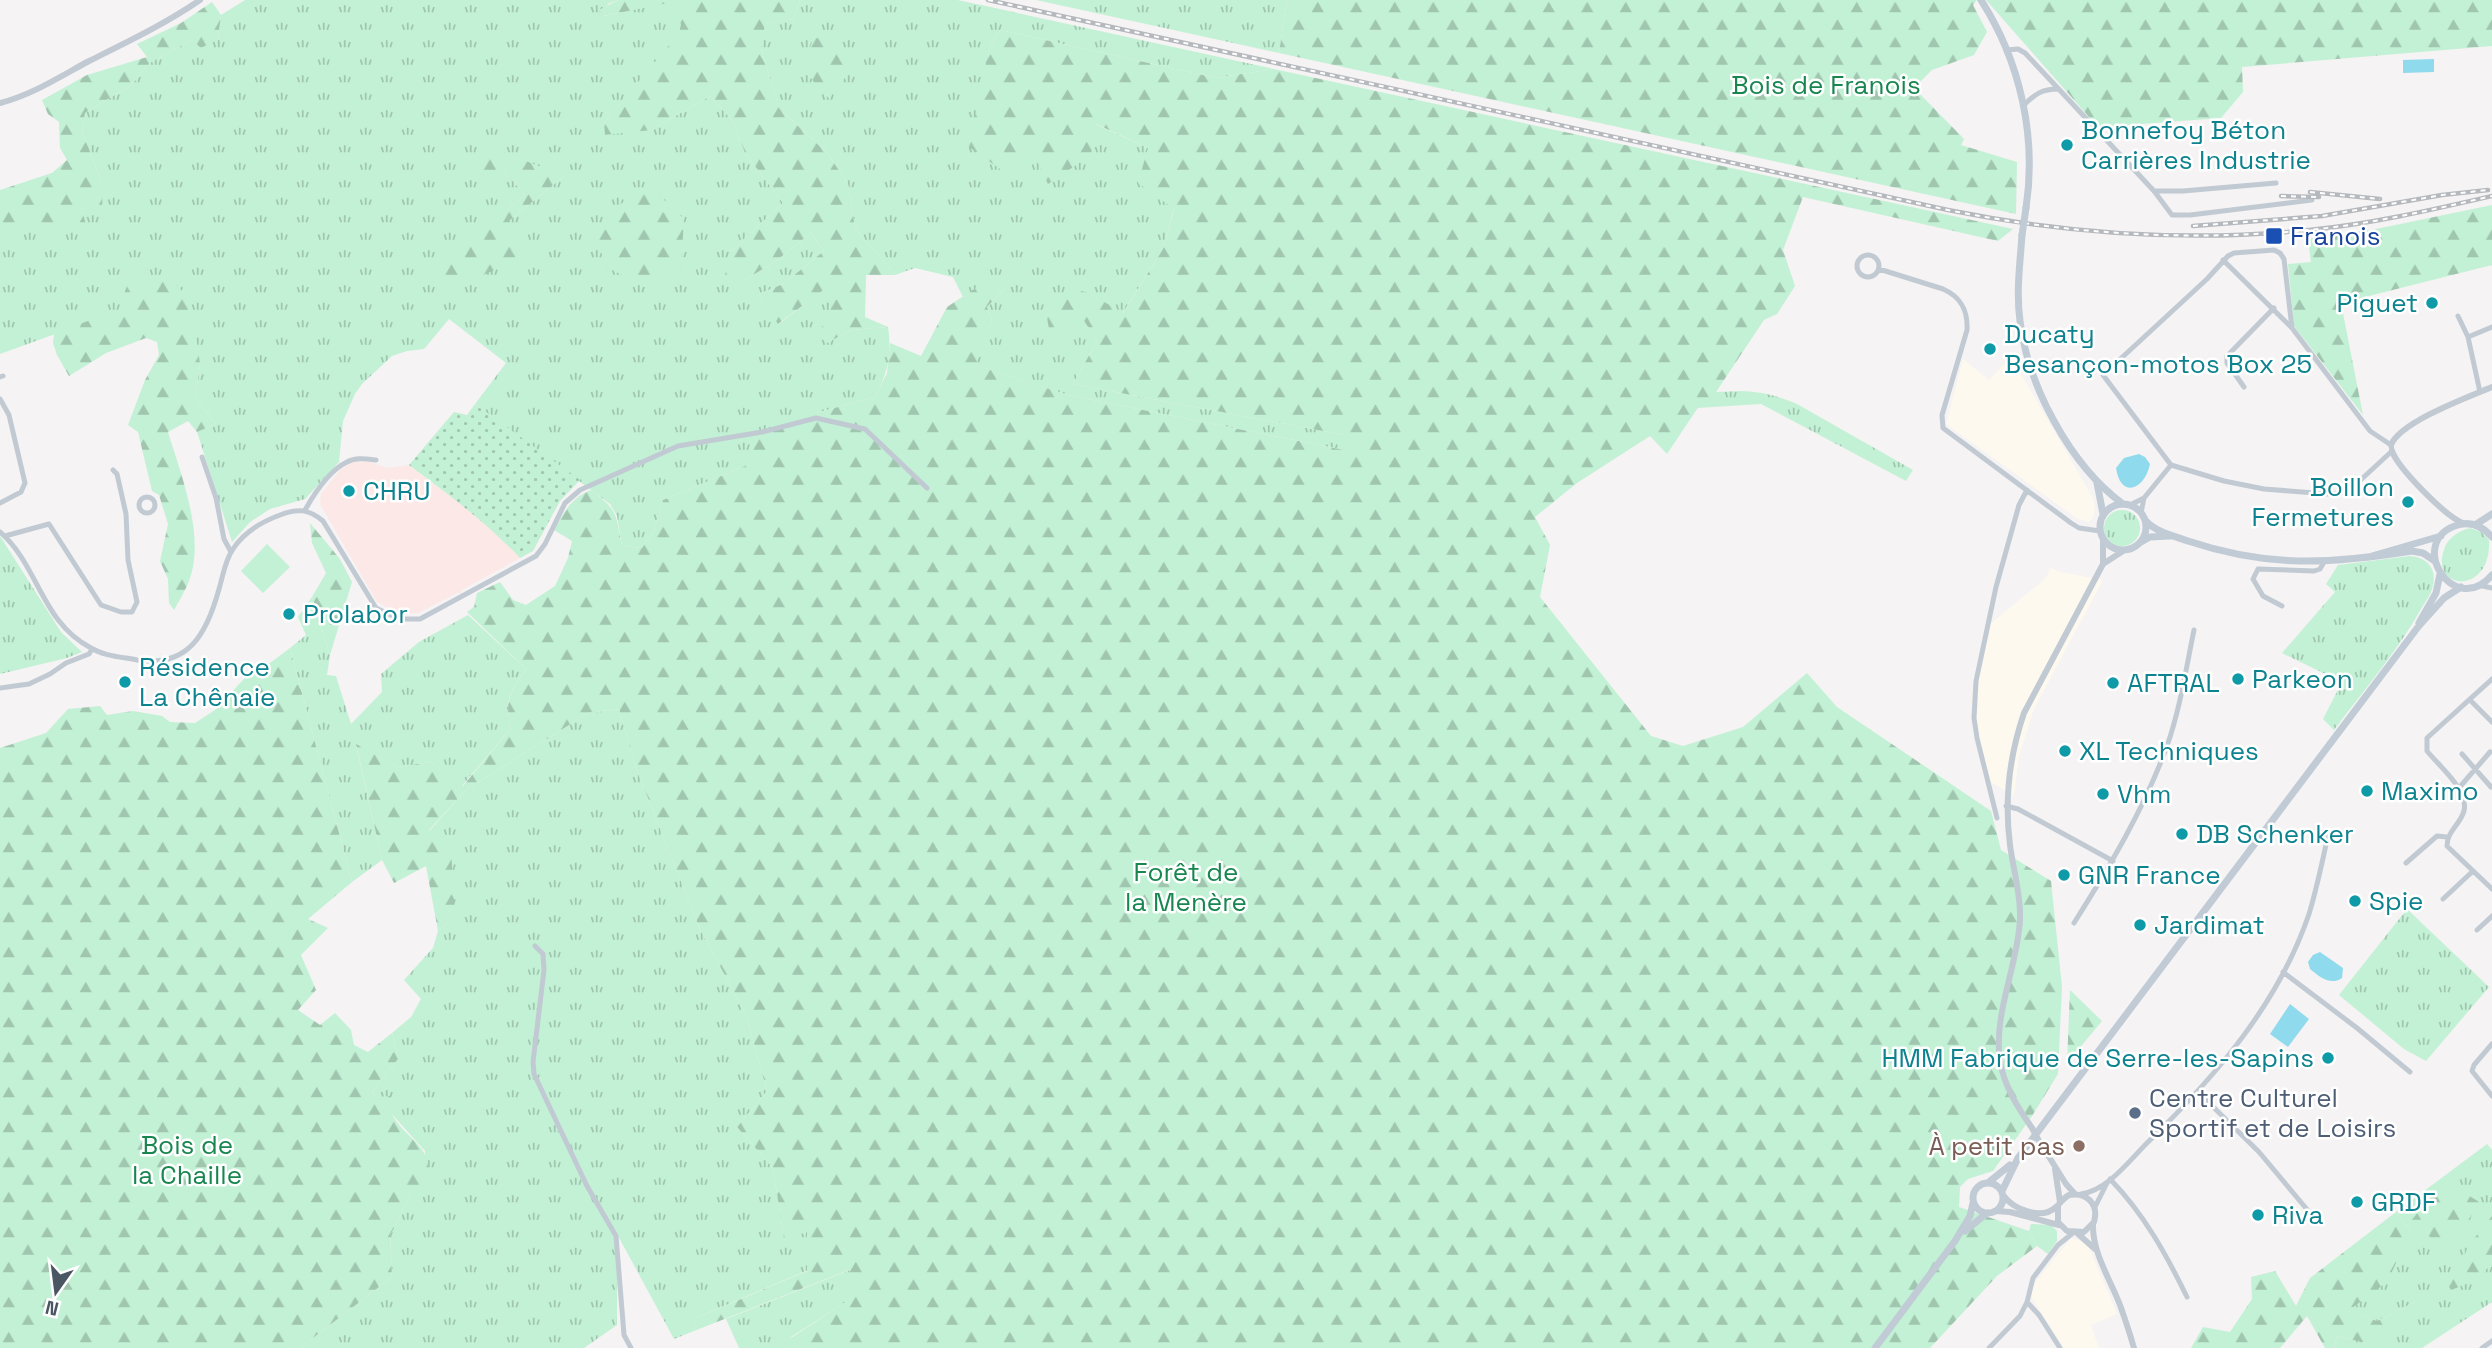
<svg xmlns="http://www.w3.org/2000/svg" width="2492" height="1348" font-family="'Space Grotesk',sans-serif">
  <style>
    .commercial { fill: #fdf9ef }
    .medical { fill: #fce8e6 }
    .grass { fill: url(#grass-tufts); fill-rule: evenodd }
    .forest { fill: url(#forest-firs) }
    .park { fill: url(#park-dots) }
    .garden { fill: #c3f1d5 }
    .water { fill: #90daee }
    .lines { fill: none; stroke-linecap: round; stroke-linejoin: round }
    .minor { stroke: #c1cad2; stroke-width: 5 }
    .tertiary { stroke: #c1cad2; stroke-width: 6 }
    .secondary { stroke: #c1cbd6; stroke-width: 7 }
    .rail-casing { stroke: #b5b8bd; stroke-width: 4.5 }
    .rail { stroke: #fff; stroke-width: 2; stroke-dasharray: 5; stroke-linecap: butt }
    .tertiary-bridge { stroke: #c1cad2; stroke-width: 6 }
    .secondary-bridge { stroke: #c1cbd6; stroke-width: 7 }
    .culture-dot { fill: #0f9aa8; stroke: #fff; stroke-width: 2.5 }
    .transit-dot { fill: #1a4fb4; stroke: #fff; stroke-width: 2.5 }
    .service-dot { fill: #5c6f8a; stroke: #fff; stroke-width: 2.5 }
    .education-dot { fill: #8d6e63; stroke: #fff; stroke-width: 2.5 }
    .labels { text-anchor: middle; stroke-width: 5; stroke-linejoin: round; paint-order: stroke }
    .park-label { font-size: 26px; fill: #17864f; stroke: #fff }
    .culture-label { font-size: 26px; fill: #0d838f; stroke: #fff; text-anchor: start }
    .transit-label { font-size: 26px; fill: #164399; stroke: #fff; text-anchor: start }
    .service-label { font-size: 26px; fill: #4e5e75; stroke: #fff; text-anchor: start }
    .education-label { font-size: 26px; fill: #785e54; stroke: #fff; text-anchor: end }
  </style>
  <defs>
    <pattern id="grass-tufts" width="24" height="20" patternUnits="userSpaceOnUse" patternTransform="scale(1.75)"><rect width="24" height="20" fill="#c3f1d5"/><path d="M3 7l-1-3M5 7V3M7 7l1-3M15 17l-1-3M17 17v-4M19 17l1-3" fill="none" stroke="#a0c6b0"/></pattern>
    <pattern id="forest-firs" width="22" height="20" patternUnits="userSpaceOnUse" patternTransform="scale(1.75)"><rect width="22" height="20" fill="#c3f1d5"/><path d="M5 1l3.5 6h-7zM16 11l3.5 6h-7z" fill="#a0c6b0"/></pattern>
    <pattern id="park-dots" width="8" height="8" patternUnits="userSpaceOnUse" patternTransform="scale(1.75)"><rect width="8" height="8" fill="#c3f1d5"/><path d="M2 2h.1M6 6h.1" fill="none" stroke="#a0c6b0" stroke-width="1.8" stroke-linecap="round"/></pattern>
  </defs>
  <rect width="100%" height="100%" fill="#f5f3f3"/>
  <path class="commercial" d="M 2011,357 L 2093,498 L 2095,509 L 2093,518 L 2088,522 L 2078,519 L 1946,424 L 1963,359 L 1989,380 Z
    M 2051,568 L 2060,572 L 2103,580 L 2034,709 L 2019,756 L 2014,796 L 1984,778 L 1973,731 L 1973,680 L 1985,628 L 2045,579 Z
    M 2071,1238 L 2081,1241 L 2089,1248 L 2117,1314 L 2091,1325 L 2099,1348 L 2064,1348 L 2032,1298 L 2032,1288 L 2037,1280 Z"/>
  <path class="medical" d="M 353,462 L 369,462 L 388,468 L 409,465 L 466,508 L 501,537 L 520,558 L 462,590 L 461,593 L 457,593 L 418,613 L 401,614 L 377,602 L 320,504 L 321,494 L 340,470 Z"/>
  <path class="grass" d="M 245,0 L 618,0 L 608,4 L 604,16 L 673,1 L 681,24 L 680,33 L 604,123 L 651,130 L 710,96 L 732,120 L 745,153 L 783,203 L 730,252 L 742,282 L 777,260 L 811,233 L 824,251 L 783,284 L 759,294 L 779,324 L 830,284 L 839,288 L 827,343 L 851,330 L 888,327 C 892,355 888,372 875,397 L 816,413 L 745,466 L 663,500 L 654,531 L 642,548 L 622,546 L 617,516 L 610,504 L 475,404 L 506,363 L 449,319 L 424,349 L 407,351 L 392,356 L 362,384 L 355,394 L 343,421 L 339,462 L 305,499 L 270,509 L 250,522 L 232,542 L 197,432 L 216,424 L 195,398 L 200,364 L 141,303 L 0,354 L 0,228 L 86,227 L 81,207 L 103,186 L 82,131 L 85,113 L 131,85 L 151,62 L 192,40 L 218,39 L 221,15 ZM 504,171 L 564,176 L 509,221 L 425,281 L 525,195 Z
    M 800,0 L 958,0 L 1274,69 L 1216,78 L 1000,30 L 988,52 L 984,80 L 1029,146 L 1095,124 L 1148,148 L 1174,208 L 1163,249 L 1122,314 L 1089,293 L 1081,315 L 1097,341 L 1073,384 L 1344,435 L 1344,450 L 1068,395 L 975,365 L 992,321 L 987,307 L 1006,287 L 994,277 L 963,297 L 953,277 L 915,268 L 895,275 L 855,228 L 848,184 L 828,154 L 779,108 L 761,49 L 764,24 L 793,19 Z
    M 1036,0 L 1287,0 L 1279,53 Z
    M 1743,391 C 1762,392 1779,396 1797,404 L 1913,470 L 1906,481 L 1761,404 L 1697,408 L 1715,392 Z
    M2104 528a18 18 0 1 1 36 0a18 18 0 1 1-36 0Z
    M 2470,528 L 2481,532 L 2489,540 C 2492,597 2427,591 2445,547 C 2449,537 2459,531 2470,528 Z
    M 0,536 L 61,632 L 82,652 L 67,658 L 0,674 Z
    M 2410,556 C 2426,557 2437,568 2433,585 C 2432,593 2425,602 2421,609 C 2397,652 2363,691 2334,730 L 2323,719 L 2342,682 L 2282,653 L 2335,592 L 2326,584 L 2338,565 Z
    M 312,597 L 330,655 L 327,675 L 336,676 L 351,724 L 382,692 L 381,674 L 419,642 L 468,615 L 526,669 C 510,692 504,699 511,728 L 462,786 L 431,762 L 397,767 L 356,745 L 382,860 L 352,882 L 290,648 L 306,635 L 298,617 Z
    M 619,709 L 636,768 L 699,927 L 746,1015 L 767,1091 L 737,1127 L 773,1168 L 784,1238 L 807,1232 L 808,1270 L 696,1318 L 694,1331 L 674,1339 L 617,1234 L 617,1325 L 584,1348 L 300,1348 L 392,1277 L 390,1236 L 409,1198 L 424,1184 L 425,1151 L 372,1092 L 398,1059 L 392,1033 L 411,1017 L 421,999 L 404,980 L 433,948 L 438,931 L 455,916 L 429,831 L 466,790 L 588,713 Z
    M 2407,909 L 2489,987 L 2426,1061 L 2404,1049 L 2339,995 Z
    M 2487,1144 L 2492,1150 L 2492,1302 L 2422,1348 L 2334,1348 L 2337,1336 L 2365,1343 L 2417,1301 L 2377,1321 L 2347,1311 L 2411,1232 L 2396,1212 Z
    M 850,1270 L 860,1293 L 791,1337 L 801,1348 L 739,1348 L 726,1319 Z"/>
  <path class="forest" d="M 618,0 L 800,0 L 793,19 L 765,24 L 761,49 L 779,108 L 828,154 L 848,184 L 855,228 L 895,275 L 866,275 L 865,317 L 888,327 L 851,330 L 827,343 L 818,336 L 839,289 L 830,285 L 778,324 L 759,294 L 783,284 L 824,251 L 811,233 L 777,260 L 742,282 L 724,280 L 730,252 L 783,203 L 745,153 L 732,120 L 710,96 L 651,130 L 605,135 L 604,123 L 679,33 L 681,24 L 674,16 L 673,2 L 603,16 L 599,10 Z
    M 1287,0 L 1977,0 L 1973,5 L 1987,32 L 1974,55 L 1932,70 L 1914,88 L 1964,139 L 1961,145 L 2017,162 L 2016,214 L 1279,53 Z
    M 1986,0 L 2492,0 L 2492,46 L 2242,67 L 2243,92 L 2221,118 L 2101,127 L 2096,125 Z
    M 212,2 L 221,15 L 218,39 L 201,48 L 192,40 L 151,62 L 131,85 L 85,113 L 82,131 L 103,186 L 102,208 L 81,207 L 87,228 L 0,228 L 0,190 L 52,173 L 67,160 L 60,148 L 59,122 L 48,114 L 42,100 L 87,75 L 147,57 L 137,44 L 181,23 Z
    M 1000,30 L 1216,78 L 1274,69 L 2013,229 L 1998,241 L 1803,197 L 1783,250 L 1795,286 L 1777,314 L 1764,320 L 1716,392 L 1697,409 L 1667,454 L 1650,436 L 1577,483 L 1535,517 L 1550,545 L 1540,597 L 1651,736 L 1683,746 L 1743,727 L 1807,673 L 1837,707 L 1991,811 L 2001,850 L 2051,881 L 2062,987 L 2058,1074 L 2032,1116 L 1993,1171 L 1968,1179 L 1960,1187 L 1959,1207 L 2029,1231 L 2037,1246 L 1997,1276 L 1930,1348 L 801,1348 L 791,1338 L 859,1293 L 849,1270 L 694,1331 L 696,1318 L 807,1271 L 807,1232 L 784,1239 L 773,1168 L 737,1127 L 767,1091 L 746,1015 L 699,927 L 636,768 L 619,709 L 588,713 L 466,790 L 429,830 L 451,849 L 455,916 L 438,931 L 426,866 L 394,883 L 382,860 L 356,744 L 397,767 L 431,762 L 463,786 L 511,728 C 504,700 510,692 526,669 L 467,612 L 474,607 L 477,593 L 500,582 L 513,600 L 526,605 L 555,586 L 568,558 L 572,541 L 554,530 C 564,512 572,497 591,490 C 618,510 616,514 622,546 L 642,548 L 654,531 L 663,500 L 745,466 L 752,437 L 816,413 L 875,397 L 887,373 L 890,343 L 921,356 L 947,307 L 994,276 L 1006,287 L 987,307 L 992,321 L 976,365 L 1068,395 L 1344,450 L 1344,435 L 1073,384 L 1097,341 L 1081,316 L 1059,333 L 1049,329 L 1047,318 L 1070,288 L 1089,293 L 1123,313 L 1163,249 L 1174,209 L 1138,183 L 1148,148 L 1096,124 L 1091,155 L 1048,184 L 1030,147 L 1022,166 L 1003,171 L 969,147 L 988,52 Z
    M 813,38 L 825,38 L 850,56 L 852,69 L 829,98 C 818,91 815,80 803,70 Z
    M 503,152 L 564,176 L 509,221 L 525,257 L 458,286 L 424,281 L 525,195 L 504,171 L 482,182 L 477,158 Z
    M 640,188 L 663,199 L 684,219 L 681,267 L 660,279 L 626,277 L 608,268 L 595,239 L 609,214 Z
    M 2492,205 L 2492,265 L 2341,303 L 2363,415 L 2294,326 L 2288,264 L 2311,262 L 2308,239 L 2376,229 Z
    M 170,277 L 187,297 L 192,306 L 200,364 L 195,398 L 216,424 L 197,432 L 188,421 L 168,432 C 181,475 206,537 189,581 C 185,591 179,601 174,610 L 169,603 L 168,579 L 160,561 L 168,524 L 159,495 L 152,491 L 138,432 L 128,425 L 145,380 L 159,355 L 157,342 L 146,338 L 106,353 L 69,376 L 57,355 L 53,343 L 54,333 L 139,303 L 123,297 L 128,283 Z
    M 310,523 L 340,559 L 352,582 L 330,655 L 312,597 L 326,573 L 312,543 Z
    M 290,648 L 352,882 L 308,919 L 328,928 L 301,955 L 316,990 L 298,1010 L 320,1025 L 335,1013 L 351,1030 L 354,1045 L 368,1052 L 392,1033 L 398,1059 L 372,1092 L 376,1097 L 390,1096 C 391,1103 390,1112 394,1118 C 410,1142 434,1147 428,1183 L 409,1198 L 390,1236 L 392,1277 L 300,1348 L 0,1348 L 0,748 L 46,733 L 68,709 L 100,706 L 107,715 L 133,711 L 162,716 L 170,722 L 195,723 L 215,710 L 256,666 L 270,663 Z
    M 2070,990 L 2102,1021 L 2067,1063 Z
    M 2451,1185 L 2481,1203 L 2446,1249 L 2410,1222 L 2440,1186 Z
    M 2396,1212 L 2411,1232 L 2387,1282 L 2348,1311 L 2377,1321 L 2417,1301 L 2425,1299 L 2429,1303 L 2389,1335 L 2365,1343 L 2337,1336 L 2334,1348 L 2325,1348 L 2307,1316 L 2280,1348 L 2191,1348 L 2203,1327 L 2230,1332 L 2252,1299 L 2251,1277 L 2275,1271 L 2296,1306 L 2310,1278 Z
    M 2492,1216 L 2492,1264 L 2474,1281 L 2451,1290 L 2445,1280 L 2456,1274 L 2469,1245 Z"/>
  <path class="park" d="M 475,404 L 580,480 L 560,501 L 533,551 L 520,558 C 487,523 448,494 409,465 L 454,412 L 467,415 Z"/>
  <path class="garden" d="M 267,544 L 290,567 L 263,593 L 241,571 Z
    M 2031,1224 L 2051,1225 L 2057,1231 L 2057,1241 L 2048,1254 L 2037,1246 L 2029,1231 Z"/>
  <path class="water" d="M 2434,59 L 2434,72 L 2403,73 L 2403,60 Z
    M 2139,454 L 2145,457 L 2150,464 C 2145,489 2121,500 2116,468 L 2124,458 Z
    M 2320,952 L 2343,968 L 2342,978 C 2330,986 2320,977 2310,969 L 2308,962 L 2313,955 Z
    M 2290,1004 L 2309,1019 L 2288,1047 L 2270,1034 Z"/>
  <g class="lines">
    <path class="minor" d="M 2006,50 L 2018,49 L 2025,53 L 2154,191 L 2172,215 L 2190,215 L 2312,200
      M 2024,105 C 2035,94 2042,89 2058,89
      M 2154,191 L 2183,191 L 2276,183
      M1857 266a11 11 0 1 1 22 0a11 11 0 1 1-22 0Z
      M 2223,260 L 2292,328 L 2370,431 L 2391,445 L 2392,451 L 2353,487 L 2341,493 L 2328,494 L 2264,489 L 2224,481 L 2171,465 L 2103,375 L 2207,279 L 2228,256 L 2234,253 L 2274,250 L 2280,253 L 2284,259 L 2292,328
      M 1879,269 L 1943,289 C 1961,297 1968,310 1967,330 L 1942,415 L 1943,428 L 2071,523 L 2079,528 L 2100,531
      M 2458,316 L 2468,337
      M 0,377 L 3,376
      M 2244,387 L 2227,363 L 2227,356 L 2274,308
      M 2480,392 L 2468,337 L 2492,327
      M 0,399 L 9,415 L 25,483 L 21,492 L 0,503
      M 202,457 L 216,498 L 224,539 L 231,552
      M139 505a8 8 0 1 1 16 0a8 8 0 1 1-16 0Z
      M 2130,505 L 2144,498 L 2171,465
      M 305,510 C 314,494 330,470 347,462 C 356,457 367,459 376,460
      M 2141,513 L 2144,498
      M 0,532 C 39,566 41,622 91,648 C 104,656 122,657 137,660 C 189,668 207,633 219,589 C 223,576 225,560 233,549 C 244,532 261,522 280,515 C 297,508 309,509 323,521 L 376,608 L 399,619 L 420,619 L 536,556 L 545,544 L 565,503 L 580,490 L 678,446 L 762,432 L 816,418 L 865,429 L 927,488
      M 5,536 L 49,524 L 101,605 L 121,612 L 132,612 L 137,602 L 128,560 L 126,514 L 117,474 L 113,470
      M 2478,585 L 2492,588
      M 2282,606 L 2263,596 L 2253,579 L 2258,569 L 2314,571 L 2320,569 L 2324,562
      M 2492,679 L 2427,738 L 2427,751 C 2439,766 2469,790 2464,811 C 2460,825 2447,831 2447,846 L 2492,889
      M 0,688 L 29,684 L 50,674 L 66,663 L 89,654 L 92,649
      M 2470,700 L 2492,722
      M 2462,754 L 2491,787
      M 2458,789 L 2490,752
      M 2006,806 L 2018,809 L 2113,861
      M 1997,818 L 1977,738 L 1974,718 L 1976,681 L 1996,587 L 2019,505 L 2027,490
      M 2406,863 L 2437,836 L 2447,837
      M 2443,899 L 2473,871
      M 2074,923 C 2110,866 2144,809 2167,746 C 2180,709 2186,669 2194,630
      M 2477,930 L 2492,916
      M 535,946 L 543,954 L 544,970 L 533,1062 L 534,1074 L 587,1186 L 616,1236 L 624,1335 L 631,1348
      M 2283,972 L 2357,1028 L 2410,1072
      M 2492,1044 L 2474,1065 L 2472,1071 L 2492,1096
      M 2198,1092 L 2259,1152 L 2310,1213
      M 2110,1179 C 2144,1214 2166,1254 2187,1297
      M 2081,1194 C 2108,1190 2129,1161 2147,1143 C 2215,1077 2278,1005 2309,914 C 2317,888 2322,862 2328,836
      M 2095,1207 L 2107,1183
      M 1989,1348 L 2020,1316 L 2027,1302
      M 2060,1348 L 2039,1315 L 2027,1302 L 2033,1278 L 2058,1245 L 2073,1233
      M 2482,1348 L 2492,1341"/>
    <path class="tertiary" d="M 0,103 C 32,95 61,76 89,61 C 127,42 165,24 200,0
      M 2391,445 C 2400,422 2468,397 2492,387
      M 2392,451 C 2398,468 2446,517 2463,523
      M 2103,564 L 2123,551
      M 2032,1128 C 2018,1108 2004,1086 2000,1061 C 1993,1013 2018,966 2020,919 C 2021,894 2013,869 2010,845 C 2004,799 2009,757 2024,713 L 2103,564 L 2103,540
      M 2039,1141 L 2066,1184 L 2075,1194
      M 2055,1169 L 2060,1202
      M 2003,1195 C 2013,1209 2041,1221 2056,1207 C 2061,1203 2063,1198 2069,1195 C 2087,1192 2099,1204 2094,1222 L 2084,1232 L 2067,1231 L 2058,1222 L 2058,1206
      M 1995,1211 L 2010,1212 L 2059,1225
      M 2093,1224 C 2092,1252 2110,1279 2120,1305 C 2125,1319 2130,1334 2134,1348
      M 2077,1233 L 2095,1249"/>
    <path class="secondary" d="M 1981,0 C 2020,61 2037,136 2026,208
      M 2022,235 C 2020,264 2016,292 2020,321 C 2028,386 2070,465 2123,504
      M 2097,483 L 2103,514
      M2100 527a23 23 0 1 1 46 0a23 23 0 1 1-46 0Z
      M 2145,520 C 2155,532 2174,536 2188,541 C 2269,568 2330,564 2412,551 L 2423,553 L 2435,561
      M 2475,525 L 2492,514
      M 2492,537 C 2483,527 2471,521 2458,525 C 2405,540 2453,620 2492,575
      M 2141,542 L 2150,537 L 2170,536
      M 2372,556 L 2441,536
      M 2419,623 L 2436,593 L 2440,574
      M 1989,1182 L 2010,1165
      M1973 1198a15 15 0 1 1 30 0a15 15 0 1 1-30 0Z
      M 2002,1191 L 2018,1158 L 2418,627 L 2444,598 L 2461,587
      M 1965,1231 L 1987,1213
      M 1875,1348 L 1955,1241 L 1970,1216 L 1973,1203"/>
    <defs>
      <path id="rail" d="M 988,0 L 1948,210 C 2067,234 2188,242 2309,230 C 2371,224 2431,210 2492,196
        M 2310,192 L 2380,199
        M 2281,196 L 2319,197
        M 2193,226 L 2322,216 L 2442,195 L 2488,190"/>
    </defs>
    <use href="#rail" class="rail-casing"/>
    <use href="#rail" class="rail"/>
    <path class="tertiary-bridge" d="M 2032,1128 L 2039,1141"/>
    <path class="secondary-bridge" d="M 2022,235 L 2026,208"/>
  </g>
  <g class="culture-dot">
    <circle cx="2067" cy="145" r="7"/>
    <circle cx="2432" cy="303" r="7"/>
    <circle cx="1990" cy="349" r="7"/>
    <circle cx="349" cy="491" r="7"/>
    <circle cx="2408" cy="502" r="7"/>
    <circle cx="289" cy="614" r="7"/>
    <circle cx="2238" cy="679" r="7"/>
    <circle cx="125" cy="682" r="7"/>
    <circle cx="2113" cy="683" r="7"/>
    <circle cx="2065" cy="751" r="7"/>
    <circle cx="2367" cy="791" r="7"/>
    <circle cx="2103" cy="794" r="7"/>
    <circle cx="2182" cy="834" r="7"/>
    <circle cx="2064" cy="875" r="7"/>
    <circle cx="2355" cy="901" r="7"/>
    <circle cx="2140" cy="925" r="7"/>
    <circle cx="2328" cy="1058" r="7"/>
    <circle cx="2357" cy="1202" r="7"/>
    <circle cx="2258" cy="1215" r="7"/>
  </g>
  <rect class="transit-dot" x="2265" y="227" width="18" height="18" rx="3.5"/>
  <circle class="service-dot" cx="2135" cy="1113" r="7"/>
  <circle class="education-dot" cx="2079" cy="1146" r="7"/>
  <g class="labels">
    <g class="park-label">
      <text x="1826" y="94">Bois de Franois</text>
      <text x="1186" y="881">Forêt de<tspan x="1186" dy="30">la Menère</tspan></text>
      <text x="187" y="1154">Bois de<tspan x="187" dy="30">la Chaille</tspan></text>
    </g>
    <g class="culture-label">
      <text x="2081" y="139">Bonnefoy Béton<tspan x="2081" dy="30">Carrières Industrie</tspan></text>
      <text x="2418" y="312" text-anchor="end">Piguet</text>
      <text x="2004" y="343">Ducaty<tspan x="2004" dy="30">Besançon-motos Box 25</tspan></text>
      <text x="2394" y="496" text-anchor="end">Boillon<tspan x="2394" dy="30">Fermetures</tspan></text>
      <text x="363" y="500">CHRU</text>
      <text x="303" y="623">Prolabor</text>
      <text x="139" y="676">Résidence<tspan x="139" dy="30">La Chênaie</tspan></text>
      <text x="2252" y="688">Parkeon</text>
      <text x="2127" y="692">AFTRAL</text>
      <text x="2079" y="760">XL Techniques</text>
      <text x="2381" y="800">Maximo</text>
      <text x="2117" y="803">Vhm</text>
      <text x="2196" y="843">DB Schenker</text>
      <text x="2078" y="884">GNR France</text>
      <text x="2369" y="910">Spie</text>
      <text x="2154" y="934">Jardimat</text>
      <text x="2314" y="1067" text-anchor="end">HMM Fabrique de Serre-les-Sapins</text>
      <text x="2371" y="1211">GRDF</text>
      <text x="2272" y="1224">Riva</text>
    </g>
    <g class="transit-label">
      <text x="2290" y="245">Franois</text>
    </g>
    <g class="service-label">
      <text x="2149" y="1107">Centre Culturel<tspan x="2149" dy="30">Sportif et de Loisirs</tspan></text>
    </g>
    <g class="education-label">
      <text x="2065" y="1155">À petit pas</text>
    </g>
  </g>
  <g transform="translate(56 1292) rotate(194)" stroke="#ffffff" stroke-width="5" paint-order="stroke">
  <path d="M0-5L12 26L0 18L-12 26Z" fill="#4a5661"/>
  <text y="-10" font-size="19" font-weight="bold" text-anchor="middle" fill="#4a5661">N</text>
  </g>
</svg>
